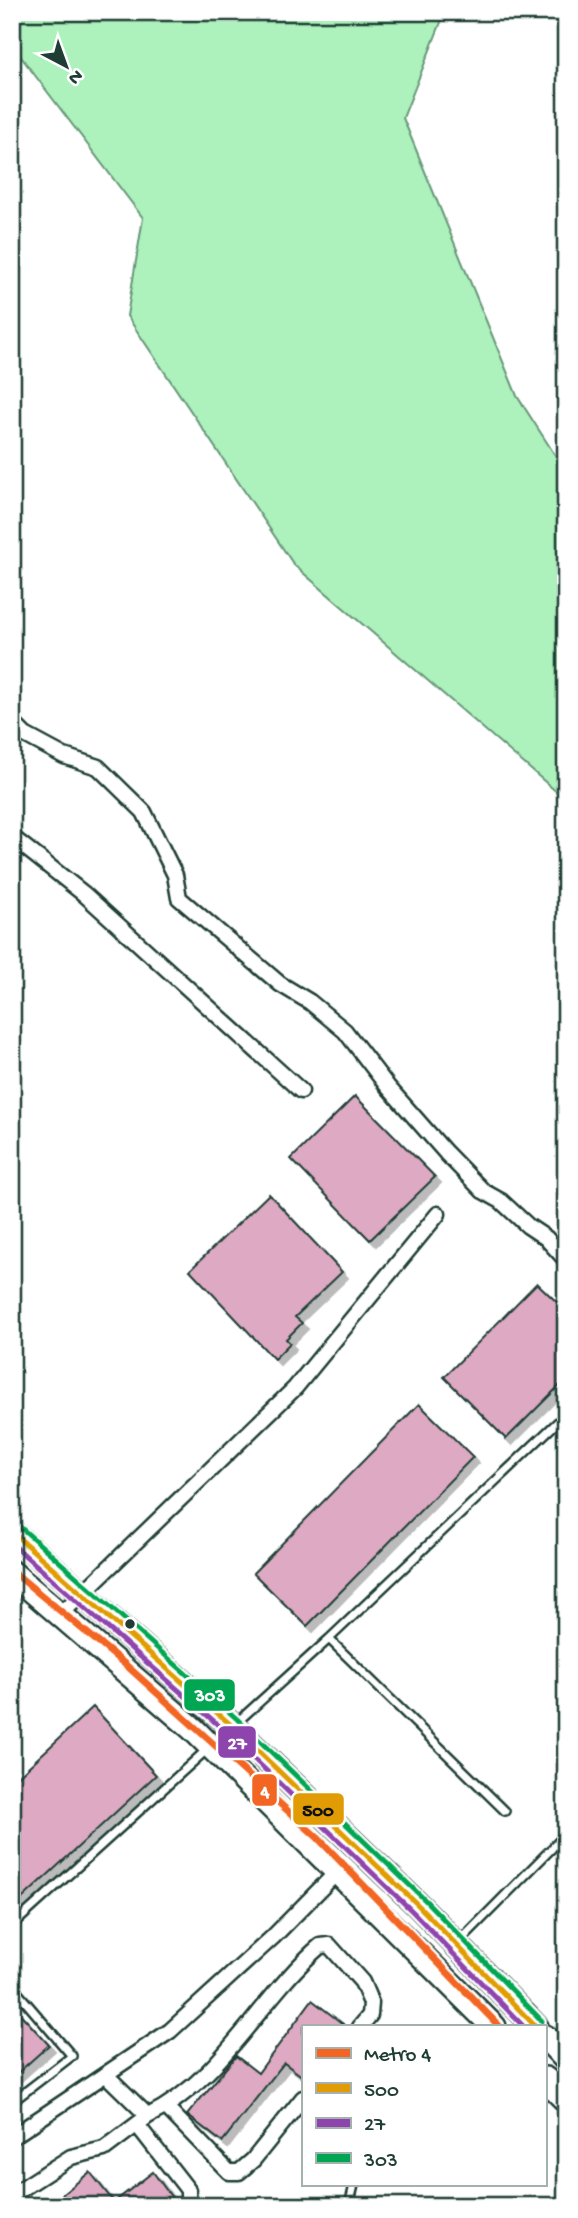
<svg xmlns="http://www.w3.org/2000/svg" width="578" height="2218" font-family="'Gochi Hand',sans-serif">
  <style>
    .green { fill: #adf1bc; stroke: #669778; stroke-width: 2 }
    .building { fill: #dea9c3; stroke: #1f3d34; stroke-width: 2; filter: url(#shadow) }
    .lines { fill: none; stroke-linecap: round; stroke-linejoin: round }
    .lane-casing { stroke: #1f3d34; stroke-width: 12 }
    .street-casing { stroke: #1f3d34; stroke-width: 19 }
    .primary-casing { stroke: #1f3d34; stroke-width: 28 }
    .lane { stroke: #fff; stroke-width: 7 }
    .street { stroke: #fff; stroke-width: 14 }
    .primary { stroke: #fff; stroke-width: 23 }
    .bus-1-casing { stroke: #fff; stroke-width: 10 }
    .bus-2-casing { stroke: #fff; stroke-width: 10 }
    .bus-3-casing { stroke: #fff; stroke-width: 10 }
    .bus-1 { stroke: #e19c05; stroke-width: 5 }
    .bus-2 { stroke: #8e44ad; stroke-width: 5 }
    .bus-3 { stroke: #00a651; stroke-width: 5 }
    .metro-1-casing { stroke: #fff; stroke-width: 12 }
    .metro-1 { stroke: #f26522; stroke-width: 7 }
    .bus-dot { fill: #1f3d34; stroke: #fff; stroke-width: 2.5 }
    .line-badge { stroke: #fff; stroke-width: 2.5 }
    .badge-label { font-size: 19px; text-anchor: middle; font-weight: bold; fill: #fff }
    .pale-badge-label { font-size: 19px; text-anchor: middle; font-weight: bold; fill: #111 }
  </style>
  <defs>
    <filter id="shadow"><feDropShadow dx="6" dy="6" stdDeviation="0" flood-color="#0004"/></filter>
  </defs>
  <rect width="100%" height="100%" fill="#fff"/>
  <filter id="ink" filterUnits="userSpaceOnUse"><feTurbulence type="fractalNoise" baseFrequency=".0143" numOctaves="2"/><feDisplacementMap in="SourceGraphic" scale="14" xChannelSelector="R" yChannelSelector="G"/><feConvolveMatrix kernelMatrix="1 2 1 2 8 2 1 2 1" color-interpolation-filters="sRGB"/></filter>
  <g filter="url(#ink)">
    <path class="green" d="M 12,12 L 445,12 L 403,118 L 517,396 L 566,472 L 566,800 L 294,565 L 127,316 L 143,218 L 12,45 Z"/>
    <path class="building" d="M 355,1096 L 435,1177 L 370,1240 L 291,1159 Z
      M 269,1194 L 342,1272 L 295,1317 L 302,1323 L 286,1339 L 290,1343 L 274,1359 L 190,1270 Z
      M 537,1283 L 566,1311 L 566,1379 L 506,1439 L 444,1377 Z
      M 419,1404 L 473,1457 L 307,1626 L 253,1573 Z
      M 93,1707 L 156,1775 L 12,1908 L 12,1782 Z
      M 312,2000 L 347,2027 L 303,2027 L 303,2077 L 284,2063 L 222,2142 L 187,2115 L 236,2056 L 258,2073 Z
      M 12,2005 L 49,2045 L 12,2078 Z
      M 90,2172 L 114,2202 L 153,2172 L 178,2206 L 48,2206 Z"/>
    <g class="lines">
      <defs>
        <path id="lane" d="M 329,1639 L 505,1811
          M 12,1926 L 329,1639 L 566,1414
          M 458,1943 L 566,1834
          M 12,1986 L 72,2056 L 12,2102
          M 349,2206 L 354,2185"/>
        <path id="street" d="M 12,722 L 25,735 L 64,756 L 98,767 L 144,812 L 175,875 L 179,898 L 280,984 L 310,1002 L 345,1031 L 388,1087 L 446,1153 L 483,1191 L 501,1201 L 528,1226 L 546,1238 L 566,1260
          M 12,837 L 84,894 L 301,1091
          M 61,1614 L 295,1388 L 438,1214
          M 166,2107 L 229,2172 L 239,2172 L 253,2160 L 303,2098
          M 148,2116 C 222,2080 259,1999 320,1946 L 329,1945 L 362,1982 L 371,2003 L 370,2015 L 360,2027
          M 138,2126 L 188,2190 L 188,2206
          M 12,2137 L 170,2031 L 273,1937 L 338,1871
          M 12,2195 L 71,2157 L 104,2149 L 148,2116 L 107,2076"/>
        <path id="primary" d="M 12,1532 L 231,1725 L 419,1906 L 536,2027
          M 12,1573 L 193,1729 L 494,2027
          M 545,2037 L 566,2059
          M 545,2079 L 566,2100"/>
      </defs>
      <use href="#lane" class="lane-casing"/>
      <use href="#street" class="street-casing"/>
      <use href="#primary" class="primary-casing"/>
      <use href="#lane" class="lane"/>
      <use href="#street" class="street"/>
      <use href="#primary" class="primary"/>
      <defs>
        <path id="bus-1" d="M 12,1532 L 231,1725 L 419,1906 L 536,2027"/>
        <path id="bus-2" d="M 12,1544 L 225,1731 L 413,1912 L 524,2027"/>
        <path id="bus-3" d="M 18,1525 L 237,1719 L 425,1900 L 542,2021"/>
      </defs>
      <use href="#bus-1" class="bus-1-casing"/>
      <use href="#bus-2" class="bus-2-casing"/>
      <use href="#bus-3" class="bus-3-casing"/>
      <use href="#bus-1" class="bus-1"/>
      <use href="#bus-2" class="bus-2"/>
      <use href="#bus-3" class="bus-3"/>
      <defs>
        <path id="metro-1" d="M 12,1571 L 127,1666 L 318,1838 L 500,2027"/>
      </defs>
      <use href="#metro-1" class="metro-1-casing"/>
      <use href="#metro-1" class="metro-1"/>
    </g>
  </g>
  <circle class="bus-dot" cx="130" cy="1624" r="6"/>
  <g class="line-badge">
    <rect x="183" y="1678" width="53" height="34" rx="7" fill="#00a651"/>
    <rect x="217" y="1725" width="40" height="34" rx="7" fill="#8e44ad"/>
    <rect x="251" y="1773" width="27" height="34" rx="7" fill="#f26522"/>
    <rect x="292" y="1792" width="53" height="34" rx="7" fill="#e19c05"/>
  </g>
  <g class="badge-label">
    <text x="210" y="1701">303</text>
    <text x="237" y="1749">27</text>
    <text x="265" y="1797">4</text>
  </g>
  <g class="pale-badge-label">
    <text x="318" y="1816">500</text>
  </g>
  <rect width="578" height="2218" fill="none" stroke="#fff" stroke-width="42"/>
  <rect x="21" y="21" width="536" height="2176" fill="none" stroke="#1f3d34" stroke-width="2.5" filter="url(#ink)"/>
  <rect x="302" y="2025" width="245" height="161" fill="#ffffff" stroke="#a5b1ae" stroke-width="2"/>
  <rect x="316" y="2048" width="35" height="10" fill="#f26522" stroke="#a5b1ae" stroke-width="2"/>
  <text x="364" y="2060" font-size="21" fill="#1f3d34">Metro 4</text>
  <rect x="316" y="2083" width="35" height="10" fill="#e19c05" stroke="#a5b1ae" stroke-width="2"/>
  <text x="364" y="2096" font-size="21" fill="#1f3d34">500</text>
  <rect x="316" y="2118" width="35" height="10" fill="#8e44ad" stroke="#a5b1ae" stroke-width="2"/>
  <text x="364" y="2130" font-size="21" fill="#1f3d34">27</text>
  <rect x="316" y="2153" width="35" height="10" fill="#00a651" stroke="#a5b1ae" stroke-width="2"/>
  <text x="364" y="2166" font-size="21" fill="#1f3d34">303</text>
  <g transform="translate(66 66) rotate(139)" stroke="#ffffff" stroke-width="5" paint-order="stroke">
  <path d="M0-5L12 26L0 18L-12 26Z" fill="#1f3d34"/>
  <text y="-10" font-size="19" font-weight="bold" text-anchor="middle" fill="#1f3d34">N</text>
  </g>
</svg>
